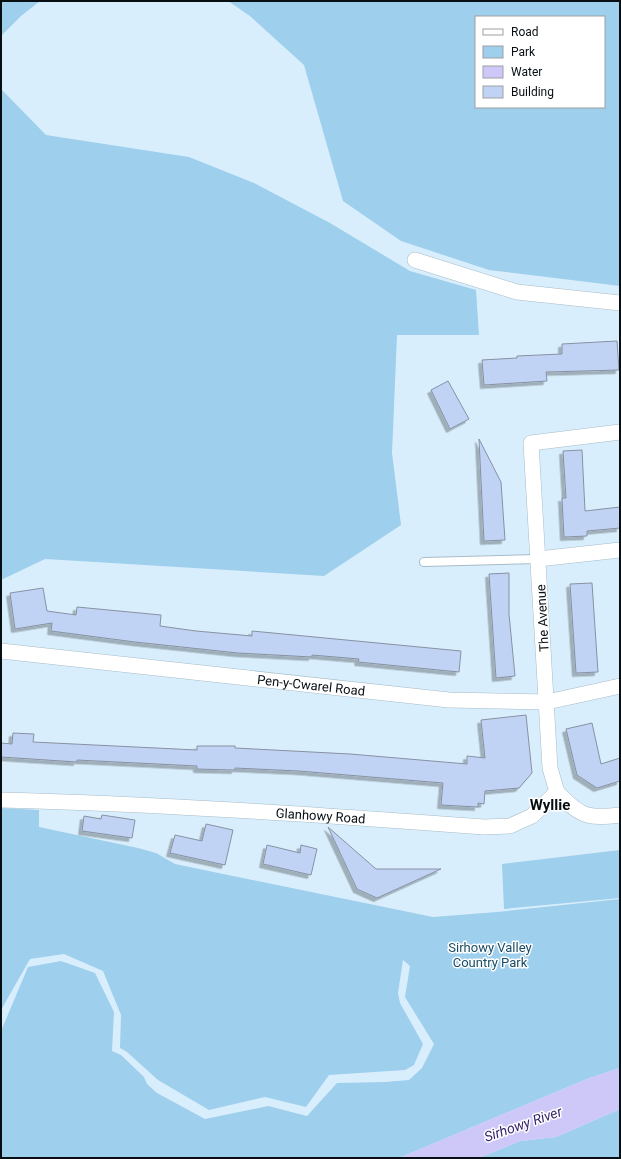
<svg xmlns="http://www.w3.org/2000/svg" width="621" height="1159" font-family="Roboto,sans-serif">
  <style>
    .green { fill: #9ecfed; fill-rule: evenodd }
    .water { fill: #cec8f9 }
    .building { fill: #c1d3f5; stroke: #8791a2; filter: url(#shadow) }
    .lines { fill: none; stroke-linecap: round; stroke-linejoin: round }
    .lane-casing { stroke: #a7bcc8; stroke-width: 10 }
    .street-casing { stroke: #a7bcc8; stroke-width: 16 }
    .lane { stroke: #fff; stroke-width: 8 }
    .street { stroke: #fff; stroke-width: 15 }
    .labels { text-anchor: middle; stroke-width: 3; stroke-linejoin: round; paint-order: stroke }
    .street-label { font-size: 13px; fill: #080f13; stroke: #fff }
    .park-label { font-size: 13px; fill: #194c66; stroke: #fff }
    .water-label { font-size: 14px; font-style: italic; fill: #38276c; stroke: #fff }
    .quarter-label { font-size: 15px; font-weight: bold; fill: #080f13; stroke: #fff }
  </style>
  <defs>
    <filter id="shadow"><feDropShadow dx="-3.5" dy="3.5" stdDeviation="0" flood-color="#0004"/></filter>
  </defs>
  <rect width="100%" height="100%" fill="#d9eefc"/>
  <path class="green" d="M 1,1 L 40,1 L 21,16 L 1,36 Z
    M 228,1 L 620,1 L 620,286 L 489,270 L 401,241 L 343,201 L 304,65 L 250,16 ZM 476,17 L 604,17 L 604,107 L 476,107 Z
    M 1,89 L 46,135 L 189,157 L 254,183 L 330,223 L 410,271 L 476,290 L 479,335 L 397,335 L 392,453 L 401,525 L 324,576 L 45,559 L 1,580 Z
    M 1,808 L 39,810 L 39,827 L 138,848 L 156,853 L 175,864 L 433,917 L 497,912 L 620,899 L 620,1068 L 587,1079 L 399,1158 L 1,1158 L 1,1031 L 28,967 L 61,961 L 95,973 L 114,1012 L 112,1051 L 121,1055 L 144,1077 L 147,1084 L 157,1093 L 205,1119 L 268,1106 L 307,1116 L 337,1083 L 385,1082 L 409,1080 L 422,1068 L 434,1044 L 405,997 L 410,966 L 403,960 L 398,993 L 400,1003 L 423,1044 L 414,1065 L 405,1070 L 329,1075 L 306,1107 L 265,1097 L 209,1110 L 158,1080 L 127,1052 L 120,1048 L 121,1015 L 103,971 L 64,954 L 30,959 L 1,1010 Z
    M 620,850 L 620,898 L 504,909 L 502,864 Z
    M 620,1109 L 620,1158 L 479,1158 L 520,1141 L 556,1137 Z"/>
  <path class="water" d="M 620,1068 L 620,1109 L 556,1137 L 520,1141 L 479,1158 L 399,1158 L 587,1079 Z"/>
  <path class="building" d="M 617,341 L 619,370 L 546,372 L 547,381 L 484,385 L 482,360 L 517,358 L 517,356 L 562,354 L 562,344 Z
    M 448,381 L 469,419 L 450,429 L 431,390 Z
    M 479,439 L 501,482 L 505,540 L 484,541 Z
    M 582,450 L 585,511 L 620,507 L 620,528 L 587,531 L 587,536 L 564,537 L 562,498 L 566,498 L 563,451 Z
    M 509,573 L 509,614 L 515,676 L 496,678 L 489,574 Z
    M 592,583 L 598,672 L 576,673 L 570,584 Z
    M 43,588 L 47,611 L 76,615 L 77,607 L 161,615 L 160,626 L 196,631 L 252,636 L 252,631 L 461,651 L 459,672 L 358,662 L 359,659 L 312,655 L 312,657 L 238,653 L 135,642 L 51,631 L 52,623 L 15,629 L 10,593 Z
    M 526,715 L 532,773 L 519,788 L 485,791 L 484,804 L 478,803 L 478,807 L 441,805 L 443,783 L 299,771 L 235,768 L 235,770 L 197,769 L 197,766 L 77,760 L 77,762 L 1,757 L 1,743 L 12,744 L 13,733 L 34,734 L 33,742 L 197,750 L 197,746 L 235,746 L 235,748 L 350,754 L 467,764 L 467,756 L 485,758 L 481,720 Z
    M 592,723 L 601,764 L 620,758 L 620,781 L 597,788 L 577,775 L 566,729 Z
    M 102,815 L 135,820 L 132,838 L 82,831 L 84,816 L 101,819 Z
    M 206,824 L 233,830 L 225,865 L 170,853 L 175,835 L 202,841 Z
    M 328,827 L 376,869 L 441,869 L 377,898 L 357,889 Z
    M 267,845 L 300,853 L 301,845 L 317,849 L 311,875 L 263,864 Z"/>
  <g class="lines">
    <defs>
      <path id="lane" d="M 424,562 L 538,559"/>
      <g id="street">
        <path d="M 415,260 L 517,292 L 620,303"/>
        <path d="M 538,559 L 620,550"/>
        <path id="s1" d="M 1,651 L 449,700 L 547,702 L 620,686"/>
        <path d="M 557,792 L 550,768 L 531,443 L 620,432"/>
        <path id="s2" d="M 1,800 C 162,804 323,815 484,827 L 510,826 L 532,816 L 557,792 C 580,816 586,819 620,815"/>
      </g>
    </defs>
    <use href="#lane" class="lane-casing"/>
    <use href="#street" class="street-casing"/>
    <use href="#lane" class="lane"/>
    <use href="#street" class="street"/>
  </g>
  <g class="labels">
    <g class="street-label">
      <text transform="translate(542 618) rotate(-93)" y="5">The Avenue</text>
      <text dy="5" stroke="none"><textPath href="#s1" startOffset="312">Pen-y-Cwarel Road</textPath></text>
      <text dy="5" stroke="none"><textPath href="#s2" startOffset="320">Glanhowy Road</textPath></text>
    </g>
    <g class="park-label">
      <text x="490" y="952">Sirhowy Valley<tspan x="490" dy="15">Country Park</tspan></text>
    </g>
    <g class="water-label">
      <text transform="translate(523 1124) rotate(-19)" y="5">Sirhowy River</text>
    </g>
    <g class="quarter-label">
      <text x="550" y="810">Wyllie</text>
    </g>
  </g>
  <rect width="621" height="1159" fill="none" stroke="#080f13" stroke-width="4"/>
  <rect x="475" y="16" width="130" height="92" fill="#ffffff" stroke="#9c9fa1"/>
  <rect x="483" y="29" width="20" height="6" fill="#ffffff" stroke="#9c9fa1"/>
  <text x="511" y="36" font-size="12" fill="#080f13">Road</text>
  <rect x="483" y="46" width="20" height="12" fill="#9ecfed" stroke="#9c9fa1"/>
  <text x="511" y="56" font-size="12" fill="#080f13">Park</text>
  <rect x="483" y="66" width="20" height="12" fill="#cec8f9" stroke="#9c9fa1"/>
  <text x="511" y="76" font-size="12" fill="#080f13">Water</text>
  <rect x="483" y="86" width="20" height="12" fill="#c1d3f5" stroke="#9c9fa1"/>
  <text x="511" y="96" font-size="12" fill="#080f13">Building</text>
</svg>
